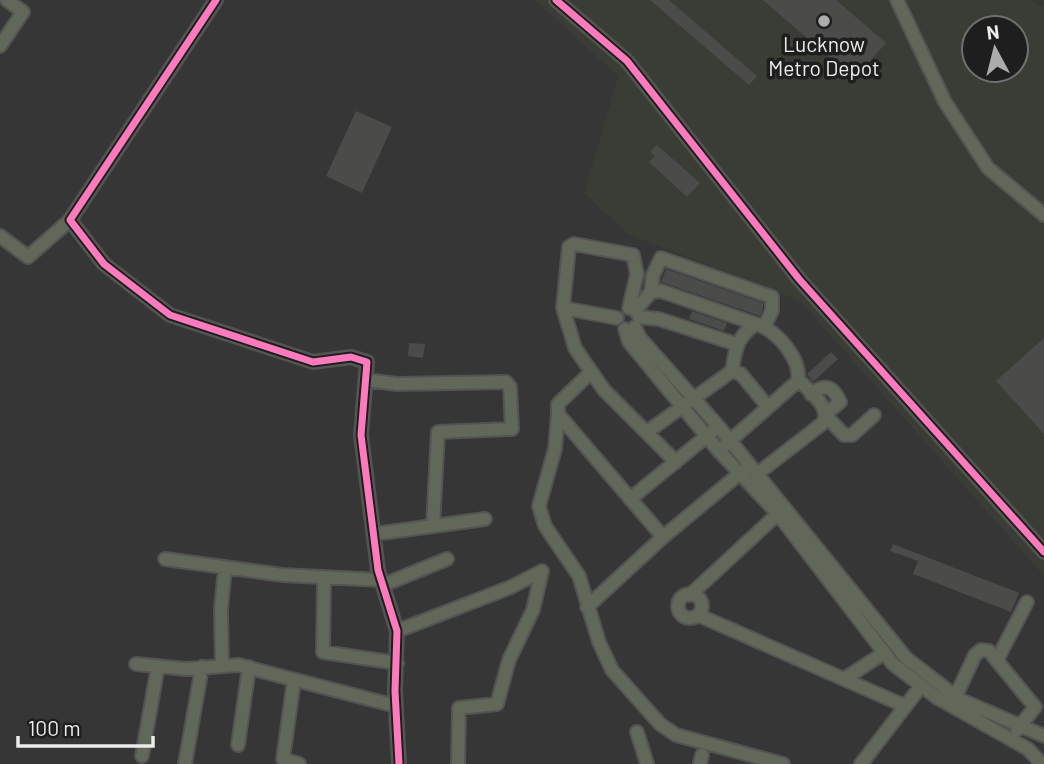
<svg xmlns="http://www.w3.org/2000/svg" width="1044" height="764" font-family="Barlow,sans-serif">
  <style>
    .built { fill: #393d35; fill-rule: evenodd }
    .building { fill: #4b4b4a }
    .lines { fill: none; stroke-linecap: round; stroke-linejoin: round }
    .minor-casing { stroke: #525352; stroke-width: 16 }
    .minor { stroke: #616759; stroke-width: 12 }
    .cycleway-casing { stroke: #1d1e1d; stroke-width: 11 }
    .cycleway { stroke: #fd7abc; stroke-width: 7 }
    .poi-dot { fill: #acadab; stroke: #1d1e1d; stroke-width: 2.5 }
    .labels { text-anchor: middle; stroke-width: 7; stroke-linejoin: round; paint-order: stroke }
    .poi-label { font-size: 21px; fill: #ecedeb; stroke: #1d1e1d }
  </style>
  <rect width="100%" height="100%" fill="#353635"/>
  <path class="built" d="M 535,0 L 1028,0 L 1044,6 L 1044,576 L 800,301 L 628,234 L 584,193 L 618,76 ZM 974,28 L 1016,28 L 1016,70 L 974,70 Z"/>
  <path class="building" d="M 650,0 L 669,0 L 757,76 L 749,85 Z
    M 763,0 L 836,0 L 886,43 L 854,79 Z
    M 356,111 L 392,127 L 362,193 L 326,176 Z
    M 657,145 L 700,183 L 687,197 L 649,162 L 655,156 L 650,152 Z
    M 666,269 L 763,303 L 763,309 L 760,316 L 661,282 Z
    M 692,311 L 727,323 L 724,331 L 689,319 Z
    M 1044,338 L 1044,434 L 996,381 Z
    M 409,343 L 425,344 L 423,358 L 408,356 Z
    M 831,352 L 838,359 L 813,382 L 807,374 Z
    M 893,544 L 1019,593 L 1011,612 L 913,574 L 918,561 L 890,551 Z"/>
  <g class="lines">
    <defs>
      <path id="minor" d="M 216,0 L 70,220 L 104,264 L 170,315 L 313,362 L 351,357 L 367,362 L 361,435 L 378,570 L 397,631 L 395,691 L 399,764
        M 556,0 L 627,61 L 799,279 L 1044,552
        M 897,0 L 945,102 L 988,168 L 1044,215
        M 0,46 L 23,12 L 7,0
        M 0,236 L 28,257 L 70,220
        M 651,292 L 653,275 L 661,258 L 772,297 L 772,311 L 764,327
        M 563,308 L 575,348 L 604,390 L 676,462
        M 635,311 L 651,292 L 661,291 L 756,324
        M 639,317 L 659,319 L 736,344
        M 617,318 L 563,308 L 569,247 L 574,244 L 633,255 L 637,274 L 629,308
        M 635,327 L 640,338 L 719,427 L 906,658 L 959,699 L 1044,736
        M 625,329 L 629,342 L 718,450 L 778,514 L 893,664 L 936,697 L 1028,749 L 1042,764
        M 732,371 C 735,350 737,336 756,324 C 778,331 801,359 798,381
        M 591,372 L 558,404 L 558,414 L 663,537 L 744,470
        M 366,380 L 397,384 L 506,382 L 510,387 L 512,429 L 438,432 L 433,526
        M 811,394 C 825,383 833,386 840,402 L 826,414
        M 558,414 L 555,449 L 539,506 L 545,526 L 579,576 L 599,642 L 612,670 L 660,724 L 676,735 L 783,764
        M 827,417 L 844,435 L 852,435 L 874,415
        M 647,432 L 732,371 L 741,374 L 768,407
        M 724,446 L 798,381 L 803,384 C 813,395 831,408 823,423 L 757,474
        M 630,499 L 713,431
        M 374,534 L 485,519
        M 165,559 L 282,575 L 381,580
        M 324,577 L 323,652 L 397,663
        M 383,585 L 447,559
        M678 606a12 12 0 1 1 24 0a12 12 0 1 1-24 0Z
        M 690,595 L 783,509
        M 587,607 L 663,537
        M 698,615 L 905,706
        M 397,631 L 511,587 L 542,571 L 533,610 L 509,660 L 497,704 L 459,708 L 458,764
        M 998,658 L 1027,602
        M 136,664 L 186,669 L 238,665 L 396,706
        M 222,666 L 221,609 L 225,568
        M 844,679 L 884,653
        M 294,680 L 283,759 L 299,764
        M 953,702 L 975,655 L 981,650 L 989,651 L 1035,707 L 1017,730
        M 637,732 L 647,764
        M 238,745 L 249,667
        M 142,756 L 158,666
        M 185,764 L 202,667
        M 700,764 L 702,755
        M 861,764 L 921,686"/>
    </defs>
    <use href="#minor" class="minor-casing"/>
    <use href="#minor" class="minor"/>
    <defs>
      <path id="cycleway" d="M 216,0 L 70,220 L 104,264 L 170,315 L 313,362 L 351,357 L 367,362 L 361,435 L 378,570 L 397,631 L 395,691 L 399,764
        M 556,0 L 627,61 L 799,279 L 1044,552"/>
    </defs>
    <use href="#cycleway" class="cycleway-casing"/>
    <use href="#cycleway" class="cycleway"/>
  </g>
  <circle class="poi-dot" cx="824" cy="21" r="7"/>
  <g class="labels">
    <g class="poi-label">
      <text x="824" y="52">Lucknow<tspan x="824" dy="24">Metro Depot</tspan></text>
    </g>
  </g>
  <g transform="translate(995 49) rotate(353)"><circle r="33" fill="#1d1e1d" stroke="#70716f" stroke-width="2"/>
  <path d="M0-5L12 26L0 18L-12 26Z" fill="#acadab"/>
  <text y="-10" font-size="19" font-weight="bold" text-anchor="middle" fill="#ecedeb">N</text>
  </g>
  <path d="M18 736v10h135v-10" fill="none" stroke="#ecedeb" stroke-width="3.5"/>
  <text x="28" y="736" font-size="21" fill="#ecedeb" stroke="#1d1e1d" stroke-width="5" paint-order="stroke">100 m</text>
</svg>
